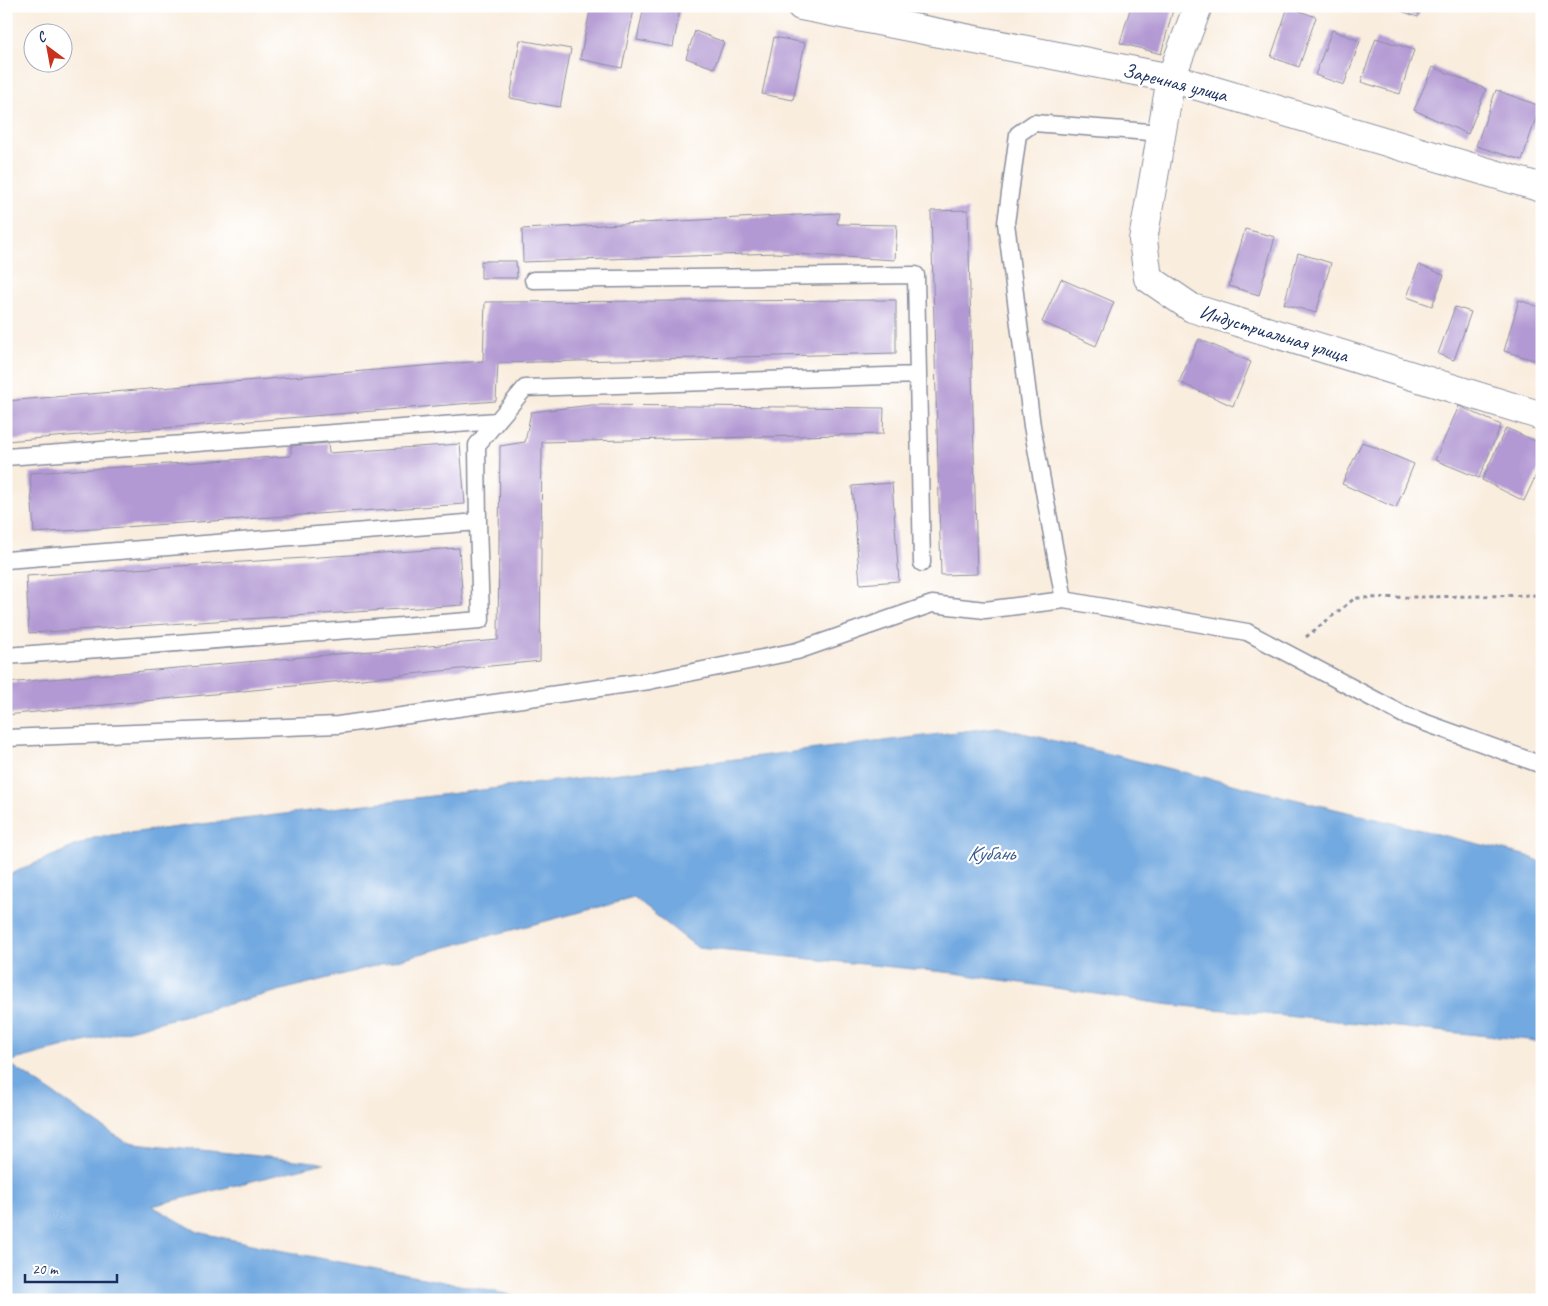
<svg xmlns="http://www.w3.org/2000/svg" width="1548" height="1306" font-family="Caveat,sans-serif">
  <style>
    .water { fill: #72a9e0; stroke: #466c9f }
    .building { fill: #b299d3 }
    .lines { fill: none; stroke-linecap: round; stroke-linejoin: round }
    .lane-casing { stroke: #8a8e9e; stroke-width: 19 }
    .street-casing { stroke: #8a8e9e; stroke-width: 30 }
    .path { stroke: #8a8e9e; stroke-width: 3; stroke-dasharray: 4 4; stroke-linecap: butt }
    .lane { stroke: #fff; stroke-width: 16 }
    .street { stroke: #fff; stroke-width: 28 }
    .labels { text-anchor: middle; stroke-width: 4.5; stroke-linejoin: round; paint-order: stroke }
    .street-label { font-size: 20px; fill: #1b2f5e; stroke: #fff }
    .water-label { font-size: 21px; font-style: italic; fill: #395a8c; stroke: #fff }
  </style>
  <rect width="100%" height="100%" fill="#fff"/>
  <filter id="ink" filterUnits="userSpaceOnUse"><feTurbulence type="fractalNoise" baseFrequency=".02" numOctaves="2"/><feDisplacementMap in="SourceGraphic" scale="10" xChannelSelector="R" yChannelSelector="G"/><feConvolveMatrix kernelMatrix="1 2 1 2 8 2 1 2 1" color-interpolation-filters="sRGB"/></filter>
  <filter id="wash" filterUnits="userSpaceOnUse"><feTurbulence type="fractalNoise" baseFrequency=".0096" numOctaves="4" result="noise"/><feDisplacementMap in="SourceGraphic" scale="20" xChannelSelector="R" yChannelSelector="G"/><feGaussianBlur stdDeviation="1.12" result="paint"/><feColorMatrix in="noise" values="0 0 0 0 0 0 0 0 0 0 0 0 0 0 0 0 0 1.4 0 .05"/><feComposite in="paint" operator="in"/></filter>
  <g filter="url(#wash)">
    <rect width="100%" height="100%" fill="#f9edde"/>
    <path class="water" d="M 998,727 L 1528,856 L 1542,863 L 1542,1043 L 1529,1040 L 1163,1004 L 954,973 L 698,948 L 634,898 L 7,1062 L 125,1142 L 324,1163 L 152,1206 L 198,1232 L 278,1250 L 537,1300 L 6,1300 L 6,876 L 96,837 Z"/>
    <g id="blocks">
      <path class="building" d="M 591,6 L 618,6 L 634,10 L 622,68 L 580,59 Z
        M 644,6 L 663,6 L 680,10 L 673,47 L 637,40 Z
        M 1131,6 L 1174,6 L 1161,54 L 1120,43 Z
        M 1387,6 L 1421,6 L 1418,17 Z
        M 1288,7 L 1316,17 L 1299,67 L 1271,57 Z
        M 1332,30 L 1360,41 L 1344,85 L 1315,75 Z
        M 695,31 L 724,42 L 714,68 L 686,58 Z
        M 774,37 L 805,43 L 793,100 L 762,94 Z
        M 1376,38 L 1414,50 L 1400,94 L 1361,82 Z
        M 520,40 L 571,49 L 560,107 L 510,98 Z
        M 1433,67 L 1486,89 L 1468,134 L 1414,110 Z
        M 1496,90 L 1540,106 L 1522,160 L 1476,146 Z
        M 968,210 L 977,574 L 941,575 L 931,211 Z
        M 839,213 L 837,224 L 897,225 L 895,260 L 776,253 L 523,262 L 522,229 Z
        M 1245,229 L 1275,237 L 1259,295 L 1229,286 Z
        M 1298,253 L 1331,263 L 1316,313 L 1284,304 Z
        M 481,261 L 516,261 L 517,278 L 481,278 Z
        M 1419,265 L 1444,275 L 1432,306 L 1407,297 Z
        M 1061,279 L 1114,302 L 1096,346 L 1042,322 Z
        M 896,300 L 896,353 L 498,363 L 496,401 L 6,441 L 6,401 L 483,361 L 485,302 Z
        M 1519,300 L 1542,308 L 1541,362 L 1504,351 Z
        M 1455,307 L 1471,312 L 1454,360 L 1438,354 Z
        M 1199,339 L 1251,362 L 1233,406 L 1179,382 Z
        M 592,405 L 884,408 L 883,434 L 542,442 L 540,661 L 6,715 L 6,683 L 498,640 L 500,446 L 525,442 L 531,412 Z
        M 1459,406 L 1501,425 L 1479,478 L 1435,460 Z
        M 1506,428 L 1542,444 L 1542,462 L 1524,501 L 1482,480 Z
        M 1362,442 L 1414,464 L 1396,508 L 1342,484 Z
        M 328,443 L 329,453 L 460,444 L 465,504 L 34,533 L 30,473 L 291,456 L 291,446 Z
        M 892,483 L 899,581 L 860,584 L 852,486 Z
        M 459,548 L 463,605 L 29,633 L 26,576 Z"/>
    </g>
  </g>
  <g filter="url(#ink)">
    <use href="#blocks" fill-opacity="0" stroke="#8a8e9e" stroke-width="1"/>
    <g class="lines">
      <defs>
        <path id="lane" d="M 1162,133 L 1034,123 L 1018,134 L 1006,223 L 1032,426 L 1064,600 L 1247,632 L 1404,715 L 1542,765
          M 918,375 L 922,563
          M 6,457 L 497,421
          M 6,560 L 478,522 L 477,445 L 525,388 L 918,375 L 916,275 L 533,280
          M 6,656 L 481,620 L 478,522
          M 6,738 L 338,725 L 649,681 L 797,651 L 932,604 L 985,610 L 1064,600"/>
        <path id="street" d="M 801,6 L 1171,78 L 1542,188
          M 1198,6 L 1171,78 L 1143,240 L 1148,278 L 1192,308 L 1542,416"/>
      </defs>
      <use href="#lane" class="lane-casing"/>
      <use href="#street" class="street-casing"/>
      <path class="path" d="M 1306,637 L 1355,598 L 1542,595"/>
      <use href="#lane" class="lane"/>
      <use href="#street" class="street"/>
    </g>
  </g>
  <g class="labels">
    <g class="street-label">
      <text transform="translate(1175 82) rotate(14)" y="7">Заречная улица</text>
      <text transform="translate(1274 333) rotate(17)" y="7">Индустриальная улица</text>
    </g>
    <g class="water-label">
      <text x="991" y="860">Кубань</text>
    </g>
  </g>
  <rect width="1548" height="1306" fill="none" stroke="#fff" stroke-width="25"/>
  <g transform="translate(48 48) rotate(328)"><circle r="24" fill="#ffffff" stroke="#a4acbf"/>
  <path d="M0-4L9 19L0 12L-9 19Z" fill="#c8321e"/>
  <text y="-8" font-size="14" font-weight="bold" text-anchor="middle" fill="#1b2f5e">С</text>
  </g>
  <path d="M25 1274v8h92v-8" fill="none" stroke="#1b2f5e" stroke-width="2.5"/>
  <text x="32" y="1274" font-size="15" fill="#1b2f5e" stroke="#ffffff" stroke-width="4" paint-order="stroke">20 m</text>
</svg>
